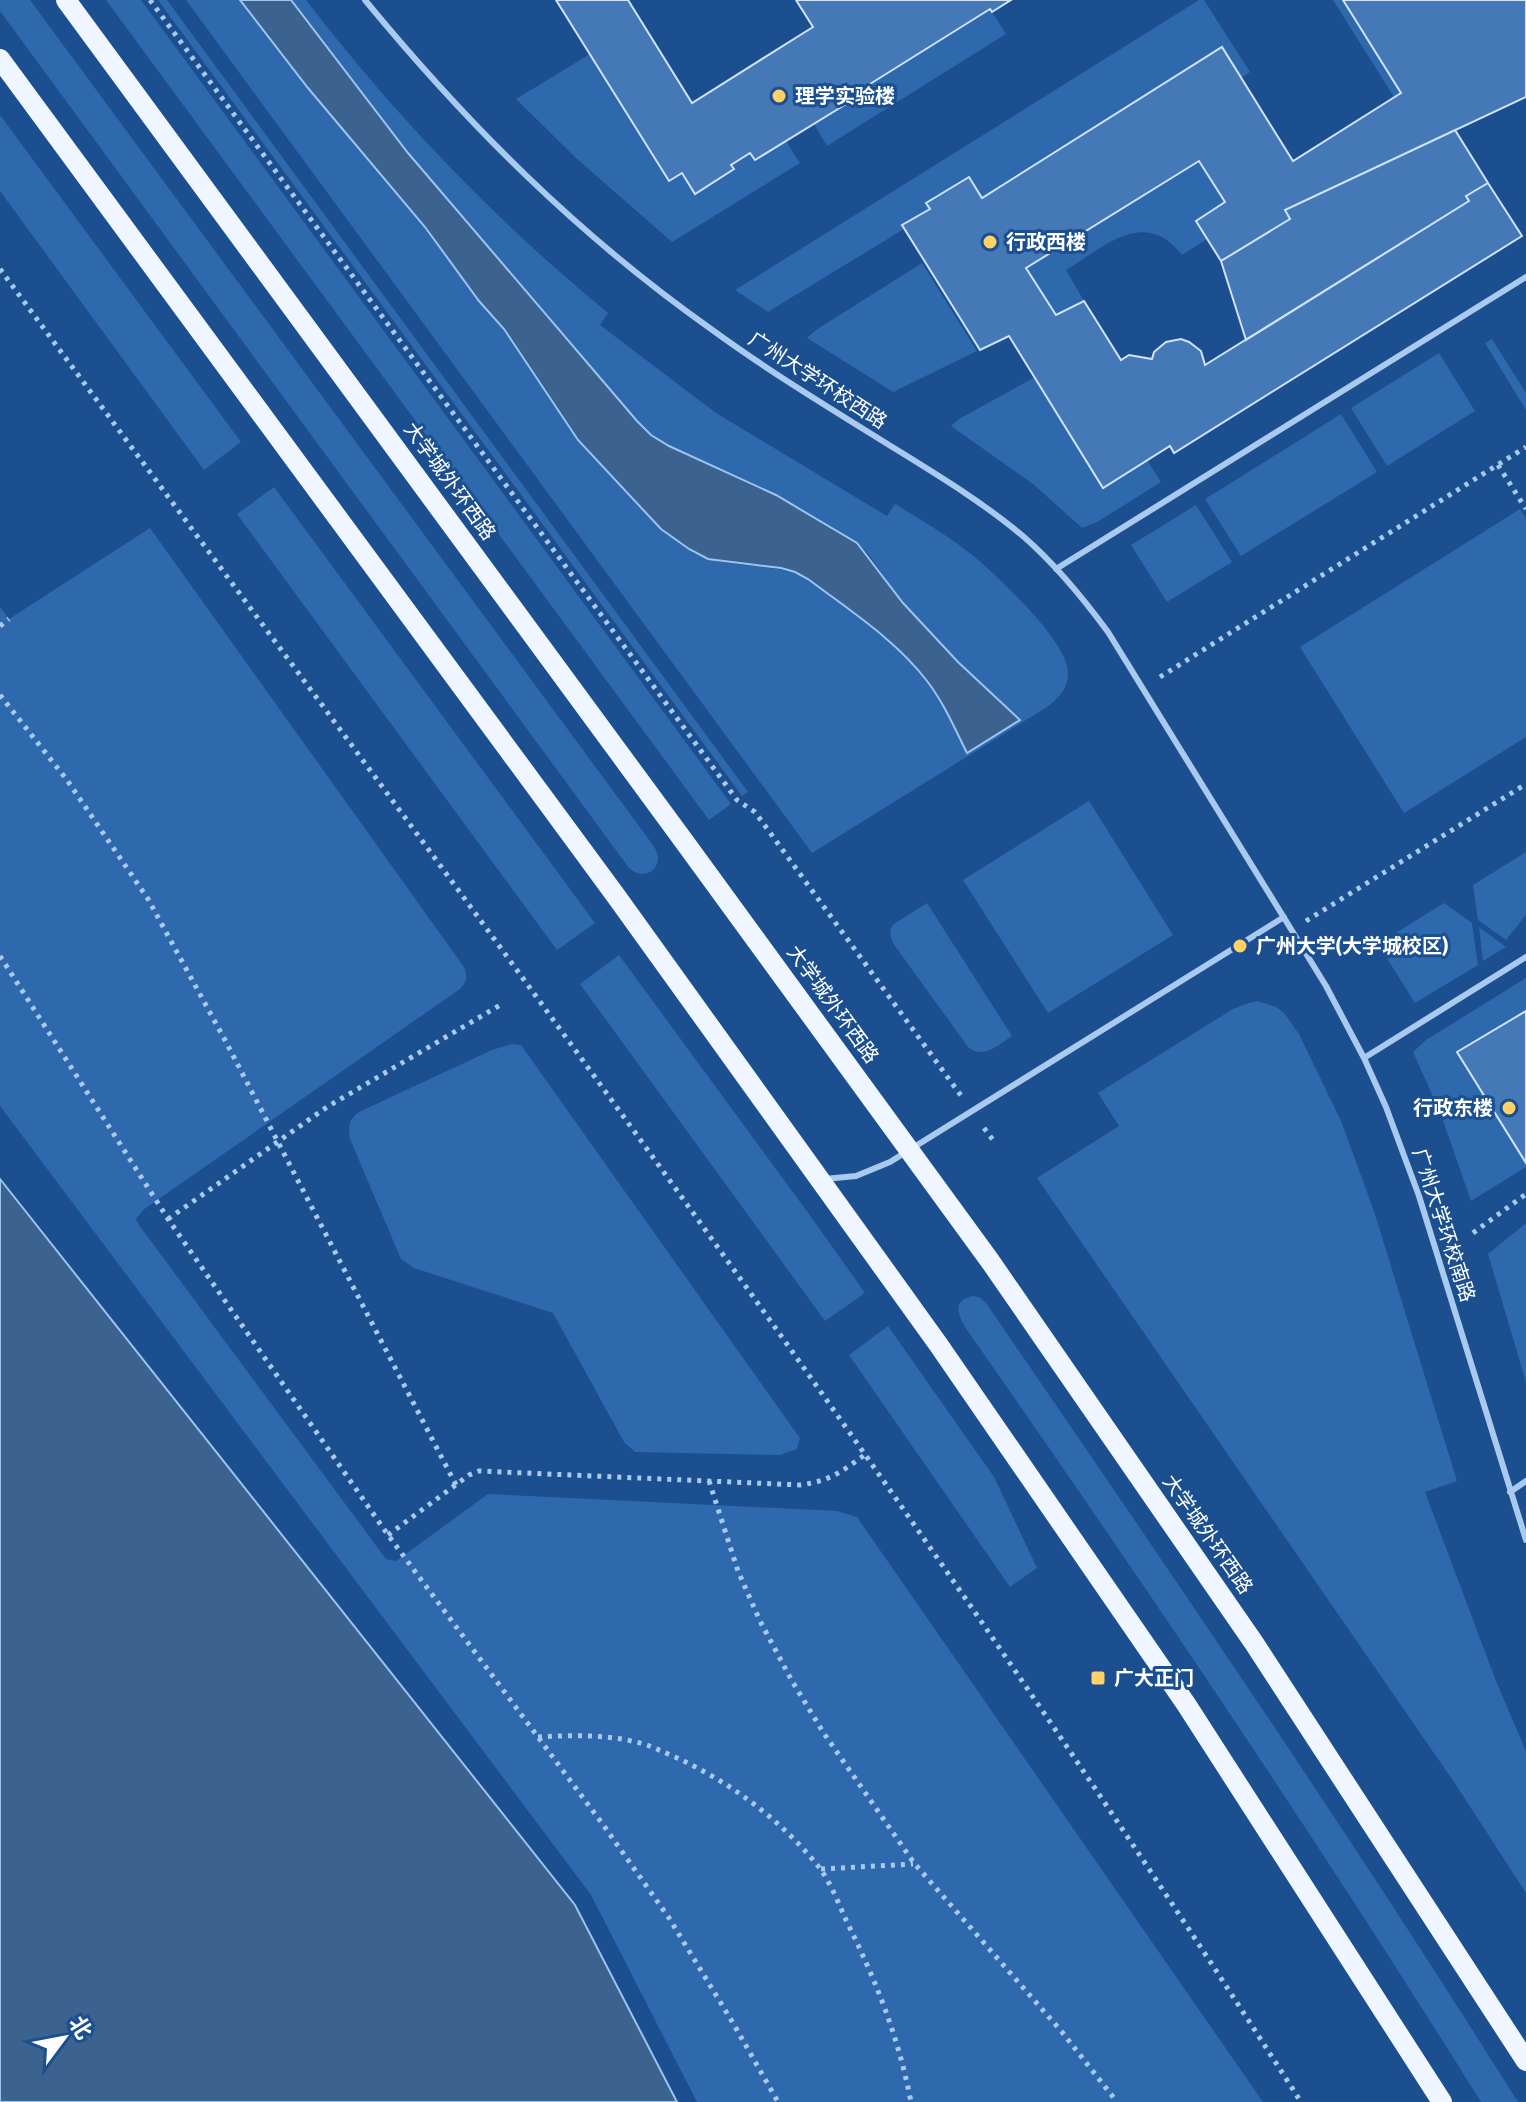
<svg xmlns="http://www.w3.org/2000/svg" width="1526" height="2102" font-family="'Fira Sans Condensed','Noto Sans SC',sans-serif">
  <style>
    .green { fill: #2e69ad }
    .water { fill: #3c6290; stroke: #9cc4f0; stroke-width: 2 }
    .building { fill: #4478b7; stroke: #cfe3fa; stroke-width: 2 }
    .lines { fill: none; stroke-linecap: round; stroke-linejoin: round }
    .path { stroke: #a9c9ee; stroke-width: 5; stroke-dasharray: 4 6; stroke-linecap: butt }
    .service { stroke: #a9c9ee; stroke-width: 6 }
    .primary { stroke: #f0f6ff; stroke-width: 20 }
    .poi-dot { fill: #ffd166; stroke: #1b4f8f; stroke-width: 3 }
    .labels { text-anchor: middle; stroke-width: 6; stroke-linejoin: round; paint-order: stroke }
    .poi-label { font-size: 20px; font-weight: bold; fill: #fff; stroke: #1b4f8f; text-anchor: start }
    .street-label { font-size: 20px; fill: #fff; stroke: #1b4f8f }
  </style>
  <rect width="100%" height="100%" fill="#1b4f8f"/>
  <path class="green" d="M 0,0 L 30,0 L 653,845 C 659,855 661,862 652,871 C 643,876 636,874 629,868 L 0,11 Z
    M 106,0 L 141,0 L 731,804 L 709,820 Z
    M 158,0 L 167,0 L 748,792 L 742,796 Z
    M 186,0 L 240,0 L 308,88 L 425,227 L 479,301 L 504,329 L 578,440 L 661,529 C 675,540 692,554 709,559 C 743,568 777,563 808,579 C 849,610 896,640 927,681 C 943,703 955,729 967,753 L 1020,720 C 979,683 940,644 903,603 C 890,589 875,559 863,549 C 804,503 734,479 669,446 L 651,435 L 637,421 L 408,153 L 291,0 L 306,0 C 395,116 495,220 608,313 L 600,325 L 716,413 L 887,516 L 895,504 C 923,521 952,538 977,559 C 1001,580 1067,641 1068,672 C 1069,688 1058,699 1047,707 L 812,853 Z
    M 1199,0 L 1204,0 L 1250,72 L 1241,78 L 1222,48 L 982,198 L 968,177 L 926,203 L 930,209 L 903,225 L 904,229 L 771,310 L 768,312 L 735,290 Z
    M 1333,0 L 1343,0 L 1401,93 L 1394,97 Z
    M 990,9 L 1006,34 L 827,146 L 814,124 L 856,98 L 854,94 Z
    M 590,54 L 669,181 L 682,173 L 695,193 L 733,169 L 731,165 L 750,153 L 755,160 L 786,141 L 800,163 L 672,242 L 576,158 L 516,99 Z
    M 0,115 L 241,442 L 204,470 L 0,191 Z
    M 1199,161 L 1225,202 L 1196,221 L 1207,239 L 1182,255 C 1145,207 1105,246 1066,270 L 1084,301 L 1056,315 L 1026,268 Z
    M 922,263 L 977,351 L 893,392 L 807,338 L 816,330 Z
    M 1492,339 L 1526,393 L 1526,410 L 1485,343 Z
    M 1439,353 L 1475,411 L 1387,466 L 1351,408 Z
    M 1035,377 L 1103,487 L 1147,460 L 1161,482 L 1099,521 L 1082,528 L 1033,484 L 951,426 L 959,419 Z
    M 1341,414 L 1377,472 L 1241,556 L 1205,499 Z
    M 274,487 L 595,923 L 557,950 L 237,514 Z
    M 1196,505 L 1232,562 L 1167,602 L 1131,545 Z
    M 1520,509 L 1526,518 L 1526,737 L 1404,813 L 1300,647 Z
    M 150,528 L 464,967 C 468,976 467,982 460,989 L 143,1210 L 136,1219 L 139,1225 L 386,1559 L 396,1561 L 488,1494 L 837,1511 L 857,1517 L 1263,2102 L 697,2102 L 591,1895 L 0,1106 L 0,607 L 9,619 Z
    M 1089,801 L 1173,935 L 1048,1013 L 963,880 Z
    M 1526,852 L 1526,915 L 1506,940 L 1478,920 L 1473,885 Z
    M 927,903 L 1012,1036 C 998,1045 983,1060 968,1047 L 895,946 C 891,938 887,931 894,924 Z
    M 1444,903 L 1472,923 L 1478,965 L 1415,1003 L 1378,944 Z
    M 1479,927 L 1506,947 L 1483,961 Z
    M 619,955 L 809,1214 L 865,1293 L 825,1321 L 580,984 Z
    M 1526,978 L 1526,1011 L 1457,1053 L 1526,1163 L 1526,1167 L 1471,1201 L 1440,1112 L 1413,1052 L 1426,1040 Z
    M 1258,1001 L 1276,1007 L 1284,1013 L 1299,1034 L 1341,1121 L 1374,1211 L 1457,1481 L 1425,1492 L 1496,1681 L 1526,1751 L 1526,1893 L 1456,1785 L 1037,1178 L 1119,1126 L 1098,1093 L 1233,1009 L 1249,1003 Z
    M 512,1044 L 521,1045 L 797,1434 L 800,1438 L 797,1449 L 780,1455 L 635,1452 L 624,1442 L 553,1313 L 414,1268 L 401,1259 L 350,1139 C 348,1126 349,1119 359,1112 L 492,1050 Z
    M 1525,1224 L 1526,1225 L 1526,1382 L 1488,1254 Z
    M 973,1296 L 979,1297 L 986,1303 C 1167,1567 1348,1831 1518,2102 L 1481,2102 C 1317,1839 1143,1582 965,1327 C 957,1313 953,1300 973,1296 Z
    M 888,1326 L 994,1477 L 1037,1568 L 1010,1587 L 849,1355 Z"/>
  <path class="water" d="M 240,0 L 291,0 L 408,153 L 637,421 L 651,435 L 669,446 L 776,495 L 857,543 L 903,603 L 958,662 L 1020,720 L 967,753 C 955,729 944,703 927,681 C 896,640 849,610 808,579 L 795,572 L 781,568 L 708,559 L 689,549 L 661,529 L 578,440 L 504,329 L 479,301 L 425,227 L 308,88 Z
    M 0,1179 L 575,1905 L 677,2102 L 0,2102 Z"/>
  <path class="building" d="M 556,0 L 628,0 L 692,103 L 813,27 L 796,0 L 1011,0 L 992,12 L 990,9 L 854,94 L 856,98 L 755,160 L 750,153 L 731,165 L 734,169 L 695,194 L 682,173 L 669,181 Z
    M 1343,0 L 1526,0 L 1526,97 L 1285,210 L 1290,219 L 1221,261 L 1196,221 L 1225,202 L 1199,161 L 1026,268 L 1056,315 L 1084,301 L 1121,360 L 1129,355 L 1152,359 L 1154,352 L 1166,342 L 1181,339 L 1189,342 L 1201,351 L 1205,365 L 1469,201 L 1466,196 L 1488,183 L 1522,236 L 1174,453 L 1170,446 L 1103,488 L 1009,336 L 980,350 L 902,225 L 930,209 L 926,203 L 969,177 L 982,198 L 1222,47 L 1293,161 L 1401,93 Z
    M 1455,130 L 1488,183 L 1466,196 L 1469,201 L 1246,340 L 1221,261 L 1290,219 L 1285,210 Z
    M 1526,1011 L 1526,1163 L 1457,1052 Z"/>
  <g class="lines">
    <path class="path" d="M 150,0 L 737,800 L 755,812 L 962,1097
      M 0,269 C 444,872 897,1470 1301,2102
      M 1498,465 L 1526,509
      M 0,626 L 9,619
      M 1160,677 L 1526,447
      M 0,695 L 67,780 L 148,899 L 226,1042 L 456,1485
      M 1306,921 L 1526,784
      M 0,956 L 168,1219 L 388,1535 L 604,1826 L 669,1918 L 733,2023 L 778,2102
      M 984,1128 L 993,1140
      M 168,1219 L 327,1107 L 502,1004
      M 1473,1233 L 1526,1194
      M 709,1481 L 738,1571 L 760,1621 L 792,1681 L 823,1732 L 914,1863 L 1062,2032 L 1117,2102
      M 388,1535 L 469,1475 L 479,1471 L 800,1485 C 831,1481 842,1471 866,1454
      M 538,1737 C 574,1735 612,1734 647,1745 C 656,1748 665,1753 675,1757 C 730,1782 780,1819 818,1866 C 830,1881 838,1902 846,1920 C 876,1981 898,2035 911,2102
      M 821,1869 L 913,1864"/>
    <path class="service" d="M 365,0 C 468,125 578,235 711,329 C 763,367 818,401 873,435 C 924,467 978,498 1024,537 C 1056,565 1083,598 1108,632 L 1326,986 L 1364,1058 L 1386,1107 L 1419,1196 L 1526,1540
      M 1056,569 L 1526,277
      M 1364,1058 L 1526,957
      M 825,1179 L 856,1176 L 890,1162 L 1284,917
      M 1510,1492 L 1526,1481"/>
    <path class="primary" d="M 66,0 L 686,844 L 990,1261 L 1254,1643 L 1526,2061
      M 0,59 L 616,896 L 938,1344 L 1186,1704 L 1442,2102"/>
  </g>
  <g class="poi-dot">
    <circle cx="779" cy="96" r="8"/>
    <circle cx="990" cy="242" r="8"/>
    <circle cx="1240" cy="946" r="8"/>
    <circle cx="1509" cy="1108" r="8"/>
    <rect x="1090" y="1670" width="16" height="16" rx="4"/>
  </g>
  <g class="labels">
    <g class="poi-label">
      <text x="795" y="103">理学实验楼</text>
      <text x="1006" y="249">行政西楼</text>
      <text x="1256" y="953">广州大学(大学城校区)</text>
      <text x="1493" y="1115" text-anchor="end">行政东楼</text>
      <text x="1114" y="1685">广大正门</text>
    </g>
    <g class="street-label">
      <text transform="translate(818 380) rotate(33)" y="7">广州大学环校西路</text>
      <text transform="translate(450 481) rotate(54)" y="7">大学城外环西路</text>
      <text transform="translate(833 1004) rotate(54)" y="7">大学城外环西路</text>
      <text transform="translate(1444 1225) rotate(72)" y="7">广州大学环校南路</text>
      <text transform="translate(1208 1534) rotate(55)" y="7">大学城外环西路</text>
    </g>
  </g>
  <g transform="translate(64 2038) rotate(58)" stroke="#1b4f8f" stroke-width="6" paint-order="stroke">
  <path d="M0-6L14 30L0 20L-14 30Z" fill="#ffffff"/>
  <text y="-12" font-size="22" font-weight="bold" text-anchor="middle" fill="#ffffff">北</text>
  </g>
</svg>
